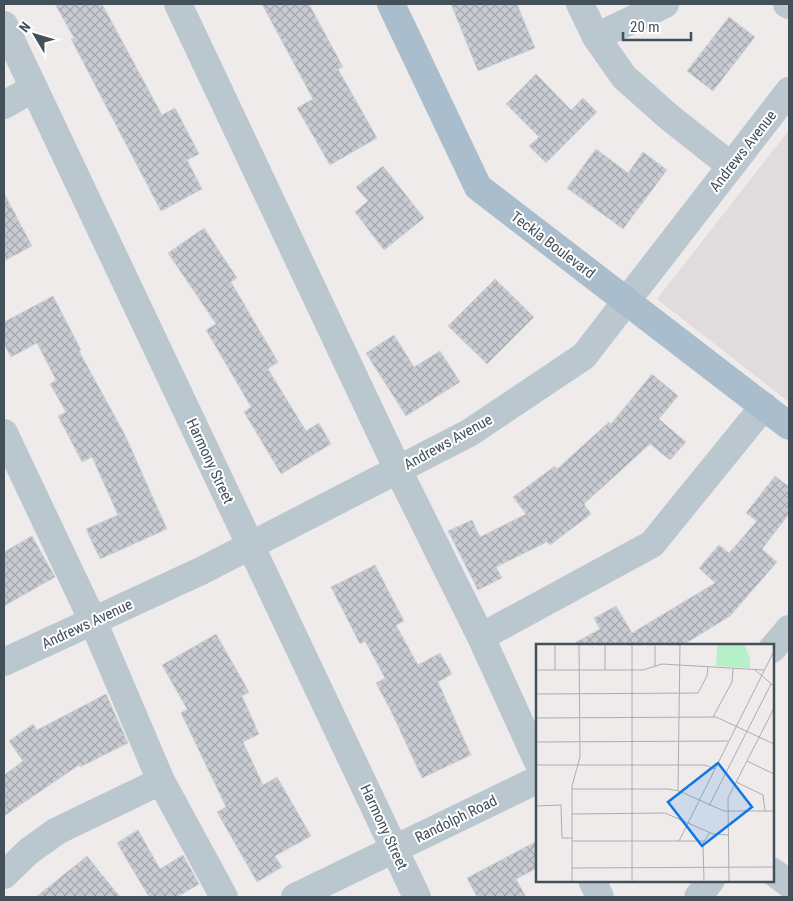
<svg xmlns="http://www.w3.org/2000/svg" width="793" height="901" font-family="'Roboto Condensed',sans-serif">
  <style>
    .education { fill: #e0dcdd }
    .building { fill: url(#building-cross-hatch); stroke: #cfd2d8 }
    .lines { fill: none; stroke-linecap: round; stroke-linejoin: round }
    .minor { stroke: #bbc7cf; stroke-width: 28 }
    .major { stroke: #a9bdcc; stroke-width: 28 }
    .labels { text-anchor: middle; stroke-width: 4; stroke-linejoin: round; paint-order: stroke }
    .street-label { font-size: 15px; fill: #435059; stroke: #fff }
    .inset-road { fill: none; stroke: #aaadb1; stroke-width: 1 }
    .view { fill: #1178e3; fill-opacity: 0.15; stroke: #1178e3; stroke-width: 2.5 }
    .inset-edge { fill: none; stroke: #435059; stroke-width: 2.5 }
  </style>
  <defs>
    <pattern id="building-cross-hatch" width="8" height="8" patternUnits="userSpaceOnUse" patternTransform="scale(1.25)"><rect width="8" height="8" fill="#c8cbd1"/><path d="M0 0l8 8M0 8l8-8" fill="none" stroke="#a4a7ad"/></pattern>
  </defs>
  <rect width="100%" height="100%" fill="#efebeb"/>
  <path class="education" d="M 789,130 L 789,402 L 657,299 Z"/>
  <path class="building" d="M 55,4 L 102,4 L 162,115 L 175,108 L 199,154 L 187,160 L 202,189 L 161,211 L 71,39 L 74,38 Z
    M 262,4 L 309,4 L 343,67 L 338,69 L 377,138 L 330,165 L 297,108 L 313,99 Z
    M 451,4 L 517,4 L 535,48 L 478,71 Z
    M 729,17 L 755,37 L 713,91 L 687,71 Z
    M 536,74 L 571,110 L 583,98 L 597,112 L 546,163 L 529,146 L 539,137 L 506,104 Z
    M 596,149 L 628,173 L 643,152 L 667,170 L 623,229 L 567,188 Z
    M 383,166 L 424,218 L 384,250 L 355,212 L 368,201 L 356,187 Z
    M 4,193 L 32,246 L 4,261 Z
    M 204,228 L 237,278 L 231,282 L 278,362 L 268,369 L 306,431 L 319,423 L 331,444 L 281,474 L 244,412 L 251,407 L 206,330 L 216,324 L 168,253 Z
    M 495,279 L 534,317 L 487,364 L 448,326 Z
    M 53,296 L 81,350 L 79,351 L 125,435 L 167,529 L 100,559 L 86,529 L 118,515 L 92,457 L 82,462 L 58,416 L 66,412 L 50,384 L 56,380 L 37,343 L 11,357 L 4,344 L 4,322 Z
    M 394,335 L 414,367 L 440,351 L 460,382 L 406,416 L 366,353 Z
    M 652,374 L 678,396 L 659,419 L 686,442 L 670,460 L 650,444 L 584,504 L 591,514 L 550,545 L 547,542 L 496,567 L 502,578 L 478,590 L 448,531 L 472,520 L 480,537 L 526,514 L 513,497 L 555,466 L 557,469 L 609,422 L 611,424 Z
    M 775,476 L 789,487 L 789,514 L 762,549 L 777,562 L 730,616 L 683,645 L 571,645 L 600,629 L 594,618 L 616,606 L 632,633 L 715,583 L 699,568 L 719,545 L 729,553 L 757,521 L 746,513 Z
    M 32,536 L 55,577 L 4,606 L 4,552 Z
    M 375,565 L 404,621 L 396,625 L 418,665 L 440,653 L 452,674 L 438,682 L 471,755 L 422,778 L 391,711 L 376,683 L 385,678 L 365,641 L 360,644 L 331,587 Z
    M 216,634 L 249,692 L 242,696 L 259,734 L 243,742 L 263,785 L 277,777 L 311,836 L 275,856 L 282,867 L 257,882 L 217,812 L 226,807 L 181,713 L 187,709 L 162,665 Z
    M 106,694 L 128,743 L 80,767 L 79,765 L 4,816 L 4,775 L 23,761 L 9,741 L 33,724 L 37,730 Z
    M 138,830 L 160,869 L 183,855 L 199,884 L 177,897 L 149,897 L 117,843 Z
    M 537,841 L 537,868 L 516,879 L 526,897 L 477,897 L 467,878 Z
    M 87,856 L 120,897 L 36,897 Z"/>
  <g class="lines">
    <path class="minor" d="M 178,4 L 398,470 L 481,637 L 537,760
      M 580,4 L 596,37 L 624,77 L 669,117 L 731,166
      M 787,4 L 789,5
      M 4,25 L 417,897
      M 596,37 L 665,4
      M 4,105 L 34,88
      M 4,433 L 93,621 L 161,781 L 224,897
      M 481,637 L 652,544 L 764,406
      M 772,649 L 789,629
      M 4,662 L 201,571 L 469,433 L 584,356 L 789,91
      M 772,871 L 789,884
      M 4,875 L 29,851 L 57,831 L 161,781
      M 592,880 L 600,897
      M 295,897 L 537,780
      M 698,897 L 711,880"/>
    <path class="major" d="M 391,4 L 478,187 L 789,426"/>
  </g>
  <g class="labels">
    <g class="street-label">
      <text transform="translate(743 151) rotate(-52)" y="5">Andrews Avenue</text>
      <text transform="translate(553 245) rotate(37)" y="5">Teckla Boulevard</text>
      <text transform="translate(448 442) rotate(-29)" y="5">Andrews Avenue</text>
      <text transform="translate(210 461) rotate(65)" y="5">Harmony Street</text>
      <text transform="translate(87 624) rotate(-25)" y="5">Andrews Avenue</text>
      <text transform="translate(456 819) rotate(-26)" y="5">Randolph Road</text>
      <text transform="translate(384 827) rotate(65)" y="5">Harmony Street</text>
    </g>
  </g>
  <g transform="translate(536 644)">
    <rect width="238" height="238" fill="#efebeb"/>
    <path d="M 181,0 L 208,0 L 214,14 L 214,24 L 180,22 Z" fill="#b6f0c9"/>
    <path class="inset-road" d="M 19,0 L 19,26M 69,0 L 69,26M 96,0 L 96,237M 119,0 L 119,22M 0,26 L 107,26 L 126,20 L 228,26M 219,26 L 238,42M 0,50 L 162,49 L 171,32 L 172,23M 177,73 L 196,38 L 197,25M 0,74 L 180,73 L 238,100M 0,98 L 192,97M 211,117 L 238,130M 0,121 L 169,121 L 179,125M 200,138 L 227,151 L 229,167M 36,145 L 132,145 L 143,147 L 188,167 L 238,167M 142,147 L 144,0M 0,162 L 25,161 L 26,194 L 36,194M 173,162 L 235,40M 36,170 L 129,169 L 177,190 L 193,191M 36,197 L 169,197M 143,197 L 238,7M 36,224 L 238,223M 36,237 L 36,142 L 44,113 L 43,0M 168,237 L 167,199 L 174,188M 193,237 L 192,154 L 238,64"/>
    <path class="view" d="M 182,119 L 216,163 L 166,202 L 132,158 Z"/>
    <rect width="238" height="238" class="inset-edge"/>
  </g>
  <rect width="793" height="901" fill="none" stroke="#435059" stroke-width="10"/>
  <g transform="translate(35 35) rotate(308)" stroke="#ffffff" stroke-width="4" paint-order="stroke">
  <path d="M0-4L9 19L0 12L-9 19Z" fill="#435059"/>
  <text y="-8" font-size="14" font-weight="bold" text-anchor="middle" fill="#435059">N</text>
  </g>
  <path d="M623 32v8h68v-8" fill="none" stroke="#435059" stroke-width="2.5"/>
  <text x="630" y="32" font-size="15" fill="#435059" stroke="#ffffff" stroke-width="4" paint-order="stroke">20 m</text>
</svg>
